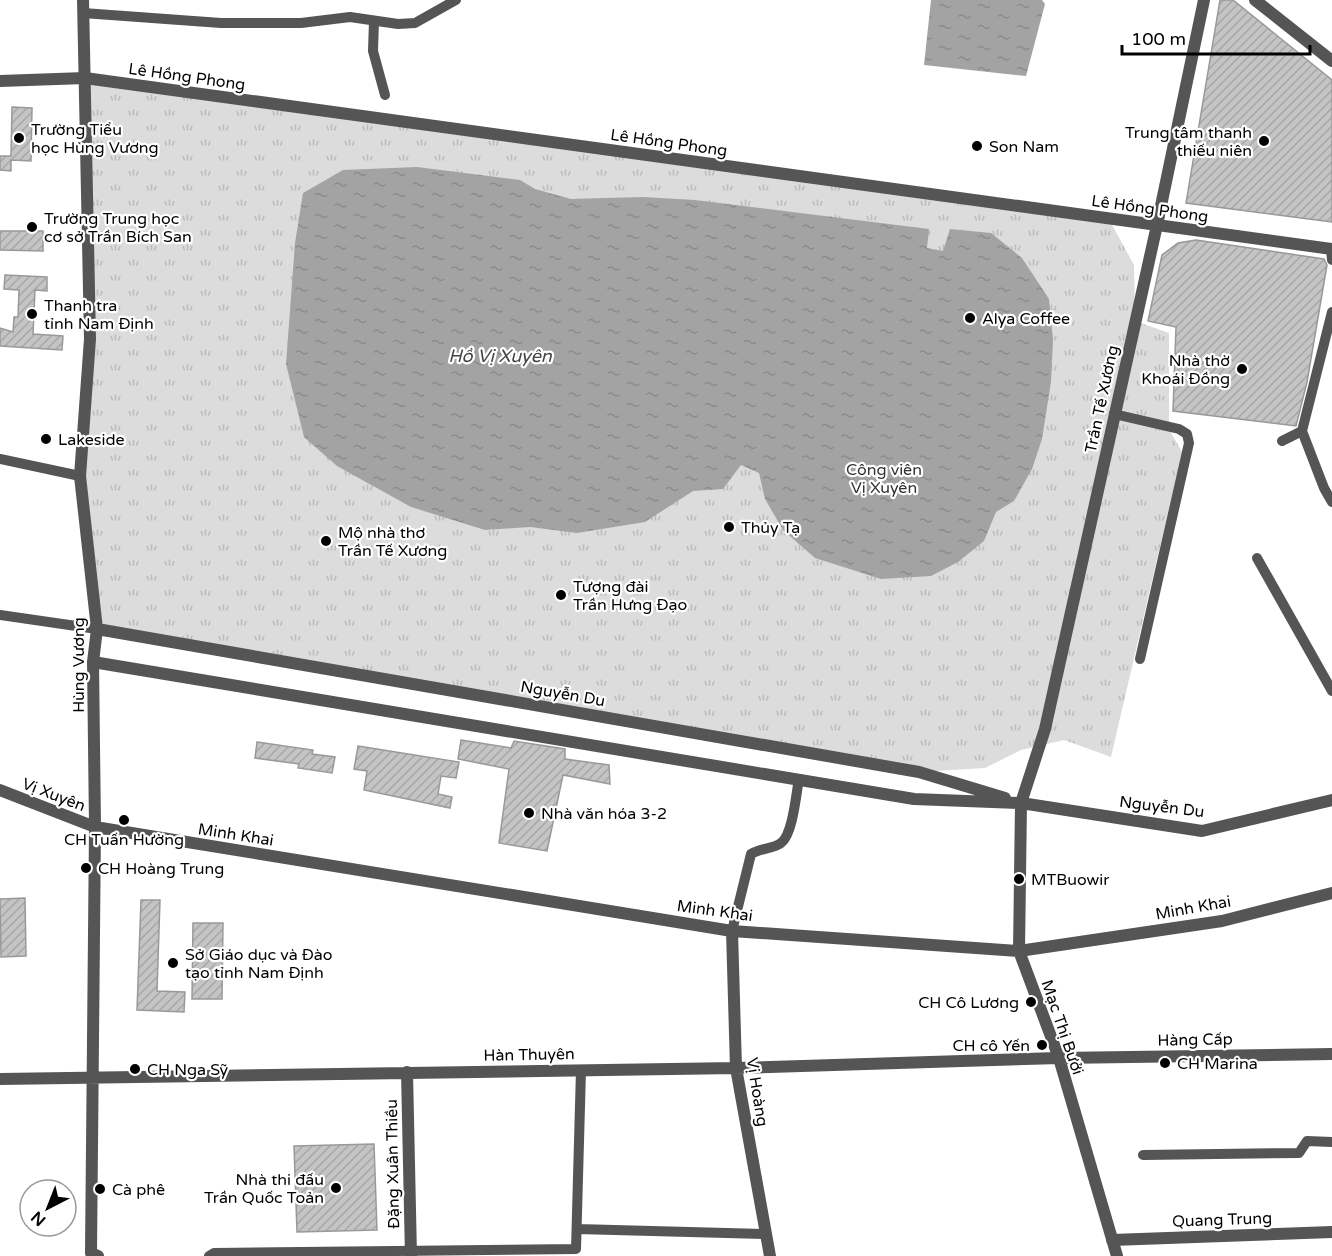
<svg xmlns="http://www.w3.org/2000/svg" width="1332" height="1256" font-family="'Varela Round',sans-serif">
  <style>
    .park { fill: url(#park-tufts) }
    .water { fill: url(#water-ripples) }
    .building { fill: url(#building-hatch); stroke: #999; stroke-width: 1.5 }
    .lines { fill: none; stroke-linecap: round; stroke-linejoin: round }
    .minor { stroke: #555; stroke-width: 10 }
    .tertiary { stroke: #555; stroke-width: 12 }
    .poi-dot { fill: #000; stroke: #fff; stroke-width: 2 }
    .labels { text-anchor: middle; stroke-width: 4.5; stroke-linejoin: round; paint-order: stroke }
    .street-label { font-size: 16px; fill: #000; stroke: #fff }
    .poi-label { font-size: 16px; fill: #000; stroke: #fff; text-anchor: start }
    .park-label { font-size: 16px; fill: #333; stroke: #fff }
    .water-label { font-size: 18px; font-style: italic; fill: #444; stroke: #fff }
  </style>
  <defs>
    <pattern id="park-tufts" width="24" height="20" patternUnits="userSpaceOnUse" patternTransform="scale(1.5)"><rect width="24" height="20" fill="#dcdcdc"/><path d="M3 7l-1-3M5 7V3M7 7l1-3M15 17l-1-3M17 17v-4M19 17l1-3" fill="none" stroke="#bbb"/></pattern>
    <pattern id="water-ripples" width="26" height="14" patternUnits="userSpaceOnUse" patternTransform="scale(1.5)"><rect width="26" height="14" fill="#a3a3a3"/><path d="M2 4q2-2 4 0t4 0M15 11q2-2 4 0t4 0" fill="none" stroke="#8b8b8b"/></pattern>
    <pattern id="building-hatch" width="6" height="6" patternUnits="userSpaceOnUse" patternTransform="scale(1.5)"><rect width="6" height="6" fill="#c4c4c4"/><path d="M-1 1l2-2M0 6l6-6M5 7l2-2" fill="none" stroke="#a7a7a7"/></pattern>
  </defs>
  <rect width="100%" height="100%" fill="#fff"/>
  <path class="park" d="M 85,78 L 1111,223 L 1134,265 L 1135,321 L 1169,333 L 1169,429 L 1182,452 L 1111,757 L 1064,740 L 1021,750 L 985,768 L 919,772 L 97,629 L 80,476 L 90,339 Z"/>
  <path class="water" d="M 931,0 L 1042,0 L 1045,4 L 1026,76 L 924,65 Z
    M 417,167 L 520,180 L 535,189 L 571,199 L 643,197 L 695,200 L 929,229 L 927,248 L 943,251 L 950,229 L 991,233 L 1022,258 L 1049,299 L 1053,340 L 1051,382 L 1042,439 L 1032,469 L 1014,501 L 996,512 L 984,541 L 958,562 L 931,576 L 881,579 L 815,558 L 783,530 L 765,499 L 759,473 L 741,465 L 723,489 L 693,491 L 645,522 L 577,533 L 530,527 L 485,530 L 411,507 L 337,466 L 304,437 L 286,364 L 295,243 L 303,193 L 343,170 Z"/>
  <path class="building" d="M 1220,0 L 1233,0 L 1332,80 L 1332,222 L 1186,203 Z
    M 12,107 L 32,108 L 31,161 L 11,160 L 11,171 L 0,170 L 0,156 L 11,156 Z
    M 0,231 L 43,231 L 43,251 L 0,250 Z
    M 1196,240 L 1324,259 L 1327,265 L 1307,382 L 1296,426 L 1173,411 L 1176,327 L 1148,321 L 1162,255 L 1178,243 Z
    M 5,275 L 47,277 L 47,291 L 35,290 L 33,334 L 63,336 L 62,350 L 0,346 L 0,328 L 13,332 L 14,317 L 18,317 L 19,290 L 4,289 Z
    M 461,740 L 511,748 L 514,741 L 565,749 L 565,759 L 609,765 L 610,784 L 563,775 L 547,851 L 499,843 L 509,769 L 458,759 Z
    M 257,742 L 313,750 L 312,754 L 335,757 L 332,773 L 298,768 L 299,764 L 255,758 Z
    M 358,746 L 459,762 L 456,778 L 441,776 L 438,794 L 452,797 L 450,808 L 364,790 L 367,771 L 354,769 Z
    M 25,898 L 26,956 L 1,957 L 0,899 Z
    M 141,900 L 160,900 L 157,991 L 185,992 L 184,1012 L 137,1010 Z
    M 193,923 L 223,923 L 222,999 L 192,999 Z
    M 374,1144 L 377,1230 L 297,1232 L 294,1146 Z"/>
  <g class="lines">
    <path class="minor" d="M 83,13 L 221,23 L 301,23 L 350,17 L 398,24 L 415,23 L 456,0
      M 374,21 L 373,51 L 385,95
      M 1331,249 L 1332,260
      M 1114,414 L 1179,429 L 1187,434 L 1189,443 L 1140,659
      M 1302,431 L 1324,488 L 1332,502
      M 1282,441 L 1302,431 L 1332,312
      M 0,459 L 80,476
      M 1257,558 L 1332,691
      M 0,615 L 97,629
      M 732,931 L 751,854 C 760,848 773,849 781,843 C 793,834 796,794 799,779
      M 1143,1155 L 1299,1153 L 1307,1141 L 1332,1142
      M 577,1229 L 766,1234
      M 209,1256 L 214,1253 L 576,1249 L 581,1070"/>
    <path class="tertiary" d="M 83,0 L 90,339 L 80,476 L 97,629 L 93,662 L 95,827 L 91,1253 L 98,1256
      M 1255,0 L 1332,61
      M 0,81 L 85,78 L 1332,249
      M 97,629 L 919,772 L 1005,798
      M 93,662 L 914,799 L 1021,803 L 1202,831 L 1332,800
      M 0,790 L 95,827 L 732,931 L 1019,951 L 1222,921 L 1332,893
      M 732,931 L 736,1068 L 770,1256
      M 407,1072 L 411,1256
      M 0,1079 L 736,1068 L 1059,1058 L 1332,1054
      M 1112,1240 L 1332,1232
      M 1117,1256 L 1059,1058 L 1019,951 L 1021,803 L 1045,729 L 1157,225 L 1204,0"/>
  </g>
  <g class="poi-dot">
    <circle cx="19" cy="138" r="6"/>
    <circle cx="1264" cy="141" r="6"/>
    <circle cx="977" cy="146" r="6"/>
    <circle cx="32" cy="227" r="6"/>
    <circle cx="32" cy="314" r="6"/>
    <circle cx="970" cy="318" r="6"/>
    <circle cx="1242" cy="369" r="6"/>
    <circle cx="46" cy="439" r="6"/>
    <circle cx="729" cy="527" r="6"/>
    <circle cx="326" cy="541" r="6"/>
    <circle cx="561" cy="595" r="6"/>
    <circle cx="529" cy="813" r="6"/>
    <circle cx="124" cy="820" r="6"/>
    <circle cx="86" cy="868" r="6"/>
    <circle cx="1019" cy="879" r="6"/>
    <circle cx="173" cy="963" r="6"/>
    <circle cx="1031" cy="1002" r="6"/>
    <circle cx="1042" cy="1045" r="6"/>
    <circle cx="1165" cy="1063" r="6"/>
    <circle cx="135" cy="1069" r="6"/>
    <circle cx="336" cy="1188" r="6"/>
    <circle cx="100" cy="1189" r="6"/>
  </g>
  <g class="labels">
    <g class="street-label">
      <text transform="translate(187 76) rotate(8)" y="6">Lê Hồng Phong</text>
      <text transform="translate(669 142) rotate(8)" y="6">Lê Hồng Phong</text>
      <text transform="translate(1150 208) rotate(8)" y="6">Lê Hồng Phong</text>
      <text transform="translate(1101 399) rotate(-78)" y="6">Trần Tế Xương</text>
      <text transform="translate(78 665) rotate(-90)" y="6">Hùng Vương</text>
      <text transform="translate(563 693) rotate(10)" y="6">Nguyễn Du</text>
      <text transform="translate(54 794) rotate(21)" y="6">Vị Xuyên</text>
      <text transform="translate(1162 806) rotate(7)" y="6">Nguyễn Du</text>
      <text transform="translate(236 834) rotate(9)" y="6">Minh Khai</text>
      <text transform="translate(1193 907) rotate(-10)" y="6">Minh Khai</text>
      <text transform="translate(715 910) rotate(8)" y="6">Minh Khai</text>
      <text transform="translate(1063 1027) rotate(71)" y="6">Mạc Thị Bưởi</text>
      <text transform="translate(1195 1039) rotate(-1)" y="6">Hàng Cấp</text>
      <text transform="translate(529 1054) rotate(-1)" y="6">Hàn Thuyên</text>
      <text transform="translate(758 1092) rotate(81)" y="6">Vị Hoàng</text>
      <text transform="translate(392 1164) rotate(-91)" y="6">Đặng Xuân Thiều</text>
      <text transform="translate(1222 1219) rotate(-2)" y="6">Quang Trung</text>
    </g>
    <g class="poi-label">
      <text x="31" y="135">Trường Tiểu<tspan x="31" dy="18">học Hùng Vương</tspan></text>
      <text x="1252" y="138" text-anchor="end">Trung tâm thanh<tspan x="1252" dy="18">thiếu niên</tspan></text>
      <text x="989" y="152">Son Nam</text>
      <text x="44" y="224">Trường Trung học<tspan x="44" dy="18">cơ sở Trần Bích San</tspan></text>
      <text x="44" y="311">Thanh tra<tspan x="44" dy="18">tỉnh Nam Định</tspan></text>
      <text x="982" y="324">Alya Coffee</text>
      <text x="1230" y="366" text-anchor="end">Nhà thờ<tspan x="1230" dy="18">Khoái Đồng</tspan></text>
      <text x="58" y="445">Lakeside</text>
      <text x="741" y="533">Thủy Tạ</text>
      <text x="338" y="538">Mộ nhà thơ<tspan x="338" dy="18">Trần Tế Xương</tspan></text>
      <text x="573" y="592">Tượng đài<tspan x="573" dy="18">Trần Hưng Đạo</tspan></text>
      <text x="541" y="819">Nhà văn hóa 3-2</text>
      <text x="124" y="845" text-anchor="middle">CH Tuấn Hường</text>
      <text x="98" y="874">CH Hoàng Trung</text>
      <text x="1031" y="885">MTBuowir</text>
      <text x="185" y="960">Sở Giáo dục và Đào<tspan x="185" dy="18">tạo tỉnh Nam Định</tspan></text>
      <text x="1019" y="1008" text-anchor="end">CH Cô Lương</text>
      <text x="1030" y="1051" text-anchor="end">CH cô Yến</text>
      <text x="1177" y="1069">CH Marina</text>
      <text x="147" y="1075">CH Nga Sỹ</text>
      <text x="324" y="1185" text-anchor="end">Nhà thi đấu<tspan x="324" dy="18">Trần Quốc Toản</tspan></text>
      <text x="112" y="1195">Cà phê</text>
    </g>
    <g class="park-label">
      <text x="884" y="475">Công viên<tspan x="884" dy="18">Vị Xuyên</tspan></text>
    </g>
    <g class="water-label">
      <text x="500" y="362">Hồ Vị Xuyên</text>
    </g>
  </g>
  <g transform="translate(48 1208) rotate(222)"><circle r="28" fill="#ffffff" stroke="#999999" stroke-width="1.5"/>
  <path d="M0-4.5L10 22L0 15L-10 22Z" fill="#000000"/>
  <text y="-9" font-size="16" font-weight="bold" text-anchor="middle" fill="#000000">N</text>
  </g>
  <path d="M1122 45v9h188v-9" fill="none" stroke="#000000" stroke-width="3"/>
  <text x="1131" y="45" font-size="18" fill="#000000" stroke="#ffffff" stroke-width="4.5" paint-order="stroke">100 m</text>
</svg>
